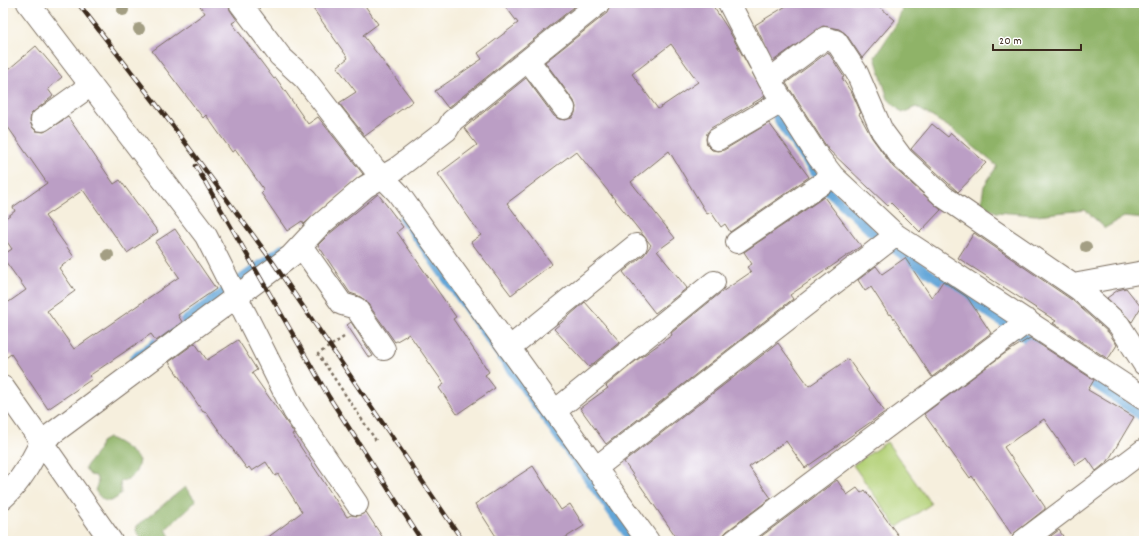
<svg xmlns="http://www.w3.org/2000/svg" width="1147" height="544" font-family="Dekko,sans-serif">
  <style>
    .green { fill: #b4d178; stroke: #787e4b }
    .forest { fill: #8fb368; stroke: #656e43 }
    .lines { fill: none; stroke-linecap: round; stroke-linejoin: round }
    .stream { stroke: #63a6d8; stroke-width: 9 }
    .building { fill: #bb9ec5; fill-rule: evenodd }
    .minor-casing { stroke: #7c6f61; stroke-width: 24 }
    .path { stroke: #7c6f61; stroke-width: 2.5; stroke-dasharray: 3 3; stroke-linecap: butt }
    .minor { stroke: #fff; stroke-width: 22 }
    .rail-casing { stroke: #3b2a1e; stroke-width: 4.5 }
    .rail { stroke: #fff; stroke-width: 3; stroke-dasharray: 9; stroke-linecap: butt }
    .tree { fill: #a39e83 }
  </style>
  <rect width="100%" height="100%" fill="#fff"/>
  <filter id="ink" filterUnits="userSpaceOnUse"><feTurbulence type="fractalNoise" baseFrequency=".025" numOctaves="2"/><feDisplacementMap in="SourceGraphic" scale="8" xChannelSelector="R" yChannelSelector="G"/><feConvolveMatrix kernelMatrix="1 2 1 2 8 2 1 2 1" color-interpolation-filters="sRGB"/></filter>
  <filter id="wash" filterUnits="userSpaceOnUse"><feTurbulence type="fractalNoise" baseFrequency=".012" numOctaves="4" result="noise"/><feDisplacementMap in="SourceGraphic" scale="16" xChannelSelector="R" yChannelSelector="G"/><feGaussianBlur stdDeviation="0.9" result="paint"/><feColorMatrix in="noise" values="0 0 0 0 0 0 0 0 0 0 0 0 0 0 0 0 0 1.4 0 .05"/><feComposite in="paint" operator="in"/></filter>
  <g filter="url(#wash)">
    <rect width="100%" height="100%" fill="#f6efdd"/>
    <path class="green" d="M 887,442 L 931,504 L 897,527 L 853,465 Z"/>
    <path class="forest" d="M 904,3 L 1144,3 L 1144,219 L 1124,217 L 1105,228 L 1085,210 L 1036,215 L 996,212 L 981,204 L 984,186 L 997,166 L 952,129 L 916,107 L 902,113 L 888,99 L 875,57 L 897,23 Z
      M 108,438 C 117,440 133,452 139,460 C 137,474 133,478 120,482 L 121,494 C 110,505 103,503 95,490 L 98,483 L 96,476 L 90,475 L 85,468 C 91,458 99,453 101,442 Z
      M 185,487 L 196,501 L 166,529 L 172,541 L 143,541 L 136,531 L 137,526 Z"/>
    <g class="lines">
      <path class="stream" d="M 759,85 L 783,128 L 825,188 L 870,231 L 901,254 L 1037,346
        M 403,218 L 632,541
        M 134,358 L 283,248
        M 1083,376 L 1144,418"/>
    </g>
    <g id="blocks">
      <path class="building" d="M 198,3 L 228,3 L 230,10 L 237,20 L 232,23 L 274,79 L 276,78 L 308,124 L 318,117 L 363,174 L 304,224 L 302,221 L 287,231 L 261,193 L 264,190 L 236,150 L 232,152 L 206,115 L 203,118 L 152,51 L 205,13 Z
        M 309,3 L 363,3 L 378,24 L 363,35 L 413,101 L 365,136 L 339,103 L 356,92 L 337,67 L 348,58 Z
        M 503,3 L 579,3 L 448,108 L 435,91 L 482,59 L 478,53 L 518,23 Z
        M 611,3 L 711,3 L 728,29 L 765,96 L 711,128 L 707,133 L 706,139 L 707,145 L 712,150 L 718,151 L 724,150 L 769,123 L 809,177 L 730,232 L 725,224 L 721,227 L 711,212 L 707,214 L 669,151 L 631,182 L 675,238 L 657,251 L 687,288 L 655,313 L 623,272 L 644,255 L 651,245 L 576,151 L 507,203 L 552,264 L 511,295 L 471,242 L 481,235 L 438,174 L 477,145 L 464,128 L 526,78 L 554,116 L 559,119 L 565,120 L 572,118 L 575,113 L 576,107 L 574,101 L 545,62 L 607,13 ZM 671,44 L 698,82 L 658,109 L 632,74 Z
        M 791,3 L 875,3 L 895,20 L 862,58 L 846,34 L 839,29 L 823,26 L 773,61 L 755,25 Z
        M 36,46 L 62,77 L 48,89 L 53,96 L 31,114 L 30,121 L 32,127 L 36,131 L 44,132 L 68,117 L 114,184 L 120,180 L 158,232 L 127,253 L 83,190 L 45,216 L 74,257 L 59,268 L 75,291 L 47,311 L 74,349 L 179,277 L 155,242 L 175,229 L 216,289 L 178,315 L 182,322 L 156,341 L 151,334 L 89,376 L 92,379 L 48,409 L 11,354 L 3,360 L 3,306 L 26,290 L 3,258 L 3,255 L 12,249 L 3,236 L 3,220 L 15,211 L 13,207 L 47,183 L 3,120 L 3,74 Z
        M 828,52 L 844,77 L 842,78 L 853,95 L 861,113 L 859,114 L 872,138 L 893,167 L 941,210 L 920,232 L 891,203 L 888,206 L 828,149 L 786,83 Z
        M 932,124 L 948,137 L 951,133 L 986,163 L 958,192 L 911,149 Z
        M 378,194 L 403,227 L 397,232 L 456,317 L 453,319 L 489,372 L 485,375 L 495,388 L 457,414 L 439,388 L 444,384 L 409,334 L 395,342 L 366,301 L 359,296 L 350,293 L 318,245 L 328,235 Z
        M 824,197 L 861,246 L 790,295 L 793,299 L 606,444 L 580,408 L 608,388 L 606,386 L 637,360 L 672,335 L 671,333 L 719,294 L 751,272 L 747,267 L 752,264 L 744,252 Z
        M 974,233 L 1072,300 L 1109,333 L 1117,345 L 1108,359 L 1053,323 L 1056,321 L 958,258 Z
        M 905,258 L 932,298 L 943,281 L 967,297 L 991,333 L 932,377 L 891,314 L 889,315 L 871,287 L 865,291 L 858,280 L 876,266 L 882,274 Z
        M 1126,288 L 1141,307 L 1132,322 L 1107,298 L 1118,290 Z
        M 585,302 L 620,342 L 589,367 L 554,329 Z
        M 351,322 L 373,356 L 369,358 L 347,325 Z
        M 1030,338 L 1094,380 L 1088,390 L 1134,417 L 1108,461 L 1096,471 L 1087,458 L 1076,465 L 1044,419 L 1004,447 L 1045,507 L 1045,509 L 1012,535 L 972,476 L 970,478 L 924,414 L 1004,354 Z
        M 238,340 L 257,370 L 252,373 L 294,433 L 292,434 L 347,517 L 351,515 L 358,516 L 366,512 L 385,541 L 263,541 L 302,512 L 278,474 L 275,476 L 266,462 L 252,471 L 249,467 L 247,469 L 205,411 L 203,412 L 169,362 L 195,343 L 207,360 Z
        M 778,343 L 809,386 L 848,359 L 885,412 L 805,468 L 786,441 L 749,467 L 771,498 L 727,531 L 718,541 L 679,541 L 624,462 Z
        M 533,466 L 561,510 L 570,504 L 584,526 L 560,541 L 499,541 L 475,504 Z
        M 837,480 L 847,495 L 857,488 L 861,493 L 865,490 L 902,541 L 755,541 Z
        M 1059,530 L 1066,541 L 1044,541 Z"/>
    </g>
  </g>
  <g filter="url(#ink)">
    <use href="#blocks" fill-opacity="0" stroke="#7c6f61" stroke-width="1"/>
    <g class="lines">
      <defs>
        <path id="minor" d="M 28,3 L 206,236 L 294,411 L 357,504
          M 240,3 L 280,56 L 305,79 L 374,168 L 398,193 L 648,541
          M 729,3 L 769,80 L 819,158 L 833,176 L 896,235 L 1144,398
          M 528,60 L 564,108
          M 769,80 L 825,38 L 836,41 L 857,73 L 882,131 L 902,158 L 944,197 L 1080,290 L 1119,325 L 1144,364
          M 42,120 L 91,85
          M 718,139 L 783,101
          M 737,242 L 833,176
          M 301,246 L 342,304 L 356,308 L 384,349
          M 1073,285 L 1144,272
          M 509,348 L 636,245
          M 3,387 L 111,541
          M 555,411 L 714,282
          M 597,467 L 896,235
          M 3,498 C 20,483 31,463 41,442 L 291,256 L 319,226 L 365,187 L 396,169 L 447,130 L 452,121 L 599,3
          M 734,541 L 1028,321
          M 1023,541 L 1144,450"/>
      </defs>
      <use href="#minor" class="minor-casing"/>
      <path class="path" d="M 344,337 L 318,354 L 377,442"/>
      <use href="#minor" class="minor"/>
      <defs>
        <path id="rail" d="M 78,3 L 173,126 L 272,261 L 463,541
          M 196,166 L 329,397 L 422,541"/>
      </defs>
      <use href="#rail" class="rail-casing"/>
      <use href="#rail" class="rail"/>
    </g>
    <g class="tree">
      <circle cx="123" cy="10" r="6"/>
      <circle cx="139" cy="29" r="6"/>
      <circle cx="1086" cy="247" r="6"/>
      <circle cx="108" cy="255" r="6"/>
    </g>
  </g>
  <rect width="1147" height="544" fill="none" stroke="#fff" stroke-width="16"/>
  <path d="M993 44v6h88v-6" fill="none" stroke="#3b2a1e" stroke-width="2"/>
  <text x="999" y="44" font-size="12" fill="#3b2a1e" stroke="#ffffff" stroke-width="3" paint-order="stroke">20 m</text>
</svg>
